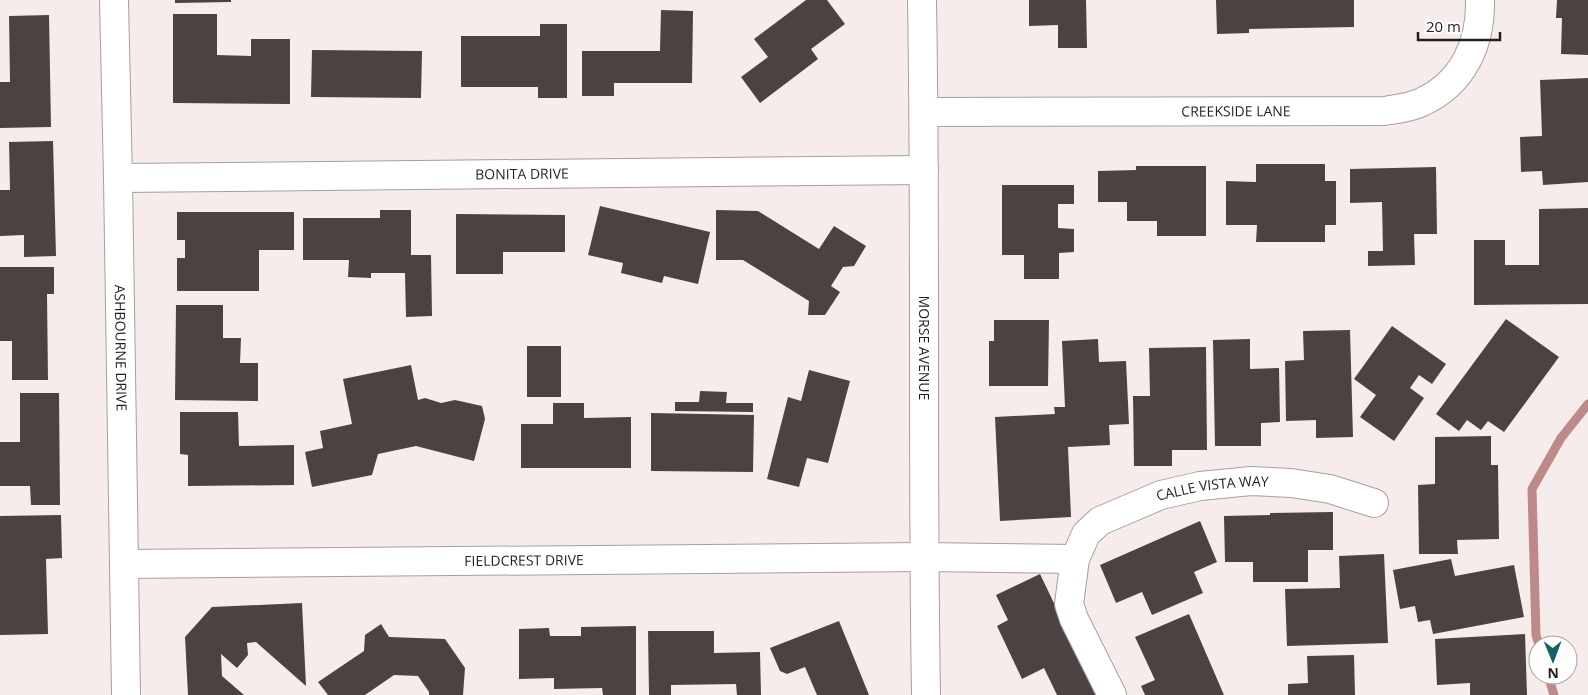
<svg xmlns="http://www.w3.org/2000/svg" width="1588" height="695" font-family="'Open Sans',sans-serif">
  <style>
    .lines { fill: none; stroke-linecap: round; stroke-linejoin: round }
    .stream { stroke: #be8a89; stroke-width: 9 }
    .building { fill: #4b4342 }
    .street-casing { stroke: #a89e9d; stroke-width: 30 }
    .secondary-casing { stroke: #a89e9d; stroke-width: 30 }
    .street { stroke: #fff; stroke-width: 28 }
    .secondary { stroke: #fff; stroke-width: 28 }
    .labels { text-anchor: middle; stroke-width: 5; stroke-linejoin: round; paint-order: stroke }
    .street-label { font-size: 14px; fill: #231f1f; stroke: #fefcfc }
  </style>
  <rect width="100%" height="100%" fill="#f7ecec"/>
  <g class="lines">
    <path class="stream" d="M 1539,645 L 1536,635 L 1532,489 L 1561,438 L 1588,404
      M 1548,675 L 1554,695"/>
  </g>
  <path class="building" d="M 175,0 L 231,0 L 231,2 L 175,3 Z
    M 806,0 L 827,0 L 845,24 L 811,49 L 818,59 L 760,103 L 741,77 L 768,57 L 754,39 Z
    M 1029,0 L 1086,0 L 1087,48 L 1058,48 L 1058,25 L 1029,26 Z
    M 1216,0 L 1354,0 L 1354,27 L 1249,29 L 1249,33 L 1217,34 Z
    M 1557,0 L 1588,0 L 1588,55 L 1561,54 L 1562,18 L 1556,18 Z
    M 661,10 L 693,11 L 692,83 L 614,83 L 614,96 L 582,96 L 582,51 L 660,51 Z
    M 173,14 L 217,14 L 217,55 L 251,56 L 251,39 L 290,39 L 290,104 L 173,103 Z
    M 49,15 L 51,127 L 0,128 L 0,82 L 10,82 L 9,16 Z
    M 540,24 L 567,24 L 567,98 L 538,98 L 538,87 L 461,87 L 461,36 L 540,36 Z
    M 312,50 L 422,51 L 421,98 L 311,97 Z
    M 1588,78 L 1588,182 L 1543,185 L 1542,171 L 1521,172 L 1520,137 L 1542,136 L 1540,80 Z
    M 53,141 L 56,256 L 24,257 L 24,235 L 0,236 L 0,190 L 10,190 L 9,142 Z
    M 1256,164 L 1325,164 L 1325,181 L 1336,181 L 1336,225 L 1325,225 L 1325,242 L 1256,242 L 1257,225 L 1226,225 L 1226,181 L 1256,182 Z
    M 1136,166 L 1206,166 L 1206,236 L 1157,236 L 1157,221 L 1127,221 L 1127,202 L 1098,202 L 1098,171 L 1136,170 Z
    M 1436,167 L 1437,234 L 1414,234 L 1415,265 L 1368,266 L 1368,251 L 1383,251 L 1382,202 L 1350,203 L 1350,169 Z
    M 1002,185 L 1074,185 L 1074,204 L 1058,204 L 1058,228 L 1074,229 L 1074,252 L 1059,253 L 1059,279 L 1024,279 L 1024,255 L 1002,255 Z
    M 600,206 L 710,232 L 698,284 L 664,276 L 662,283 L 621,273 L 623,263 L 588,255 Z
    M 1588,208 L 1588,304 L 1474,305 L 1474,240 L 1505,240 L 1505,265 L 1539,265 L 1539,209 Z
    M 380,210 L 411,210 L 411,255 L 431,255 L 432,316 L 406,317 L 405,273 L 371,273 L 371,278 L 348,277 L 349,260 L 303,260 L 303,218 L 380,218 Z
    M 716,210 L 758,211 L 819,249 L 834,226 L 866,246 L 854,266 L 843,267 L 831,286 L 840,292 L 825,315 L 808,315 L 809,301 L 743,260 L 716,260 Z
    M 177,212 L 294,212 L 294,250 L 259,250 L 259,291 L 177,291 L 177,258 L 185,258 L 185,240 L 177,240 Z
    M 456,214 L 565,215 L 565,252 L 503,252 L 503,274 L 456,274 Z
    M 0,267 L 54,267 L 54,294 L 47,294 L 48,380 L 12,380 L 12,341 L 0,341 Z
    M 176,305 L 223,305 L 223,338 L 241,338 L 240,363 L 258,363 L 258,401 L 175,400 Z
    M 1506,319 L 1559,357 L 1504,432 L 1488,421 L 1481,430 L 1467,420 L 1459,431 L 1436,414 Z
    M 994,320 L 1049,320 L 1048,386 L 989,386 L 989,341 L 994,341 Z
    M 1392,326 L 1446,364 L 1432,384 L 1419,375 L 1410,388 L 1424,398 L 1394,441 L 1360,417 L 1376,395 L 1354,379 Z
    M 1350,330 L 1353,437 L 1316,438 L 1316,420 L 1286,421 L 1285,361 L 1304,360 L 1303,331 Z
    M 1098,339 L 1099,362 L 1126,361 L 1129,424 L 1109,425 L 1110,445 L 1068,447 L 1071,517 L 1000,521 L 995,417 L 1055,414 L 1054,407 L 1065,407 L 1062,341 Z
    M 1250,339 L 1250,369 L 1279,368 L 1280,422 L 1261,423 L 1261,446 L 1215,446 L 1213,340 Z
    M 527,346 L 561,346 L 561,397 L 527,397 Z
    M 1206,347 L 1207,450 L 1172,450 L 1172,466 L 1134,466 L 1133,396 L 1150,396 L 1149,348 Z
    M 411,365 L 418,400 L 425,398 L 441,403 L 455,400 L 482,406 L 485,419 L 474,461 L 416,446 L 378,454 L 372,475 L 312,487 L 305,452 L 323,448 L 320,431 L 352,424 L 343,379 Z
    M 809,370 L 850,381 L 828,463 L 807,458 L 799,487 L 767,479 L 788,397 L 801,401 Z
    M 700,391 L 727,392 L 726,403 L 753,403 L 753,412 L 675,411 L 675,402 L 699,402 Z
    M 20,393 L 59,393 L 60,505 L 31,505 L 30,486 L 0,486 L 0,442 L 20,442 Z
    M 553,403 L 584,403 L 584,418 L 631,417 L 631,468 L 521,468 L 521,424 L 553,424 Z
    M 180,412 L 238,412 L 239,446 L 294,445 L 294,485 L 188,486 L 188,455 L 180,454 Z
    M 651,413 L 754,415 L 753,472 L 651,471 Z
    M 1491,436 L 1491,465 L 1498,465 L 1499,539 L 1457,540 L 1458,554 L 1419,554 L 1418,485 L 1435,484 L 1435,437 Z
    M 1333,512 L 1333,550 L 1308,550 L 1308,582 L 1253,582 L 1253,562 L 1225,562 L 1224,516 L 1270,515 L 1270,513 Z
    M 61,515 L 62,558 L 46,559 L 48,634 L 0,635 L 0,516 Z
    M 1200,521 L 1217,562 L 1194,572 L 1203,593 L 1152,615 L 1142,592 L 1116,603 L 1100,565 Z
    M 1384,554 L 1388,643 L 1287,646 L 1285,589 L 1340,588 L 1339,556 Z
    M 1451,559 L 1455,576 L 1514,565 L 1524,617 L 1433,634 L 1430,620 L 1418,622 L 1415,606 L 1400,609 L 1393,570 Z
    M 1040,574 L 1098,695 L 1057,695 L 1044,668 L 1022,679 L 997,626 L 1008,620 L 996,595 Z
    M 302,603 L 306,686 L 256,642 L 247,643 L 248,655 L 237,668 L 221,654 L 222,676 L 244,695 L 188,695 L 185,637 L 212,607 Z
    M 1189,614 L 1224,695 L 1145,695 L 1141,686 L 1155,680 L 1135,637 Z
    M 839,621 L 869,695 L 817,695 L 805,667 L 787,674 L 780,671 L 770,648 Z
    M 381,624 L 389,637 L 445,639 L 465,668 L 463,695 L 429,695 L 429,692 L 418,676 L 394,675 L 365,695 L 328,695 L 318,682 L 364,651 L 365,635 Z
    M 636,626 L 636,695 L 603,695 L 602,688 L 554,689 L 554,678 L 519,679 L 519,629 L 549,628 L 550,636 L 581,636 L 581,627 Z
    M 648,631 L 714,631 L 714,653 L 760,652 L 761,695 L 737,695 L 736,684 L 671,685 L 671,695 L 649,695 Z
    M 1525,634 L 1527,695 L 1470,695 L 1470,683 L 1437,685 L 1435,639 Z
    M 1354,655 L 1355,695 L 1288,695 L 1288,684 L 1308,683 L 1307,656 Z"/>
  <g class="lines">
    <defs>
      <g id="street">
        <path id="s1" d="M 114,0 L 118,178 L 126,695"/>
        <path id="s2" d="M 924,112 L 1384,111 C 1396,109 1410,108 1422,102 C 1463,83 1481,44 1480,0"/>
        <path id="s3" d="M 118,178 L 924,170"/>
        <path id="s4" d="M 124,564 L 924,557 L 1075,559"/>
        <path id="s5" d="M 1112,695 L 1074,619 L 1069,604 L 1075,559 L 1086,534 L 1100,521 L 1161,495 L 1200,486 L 1251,481 L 1291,483 L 1330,489 L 1374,503"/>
      </g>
      <g id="secondary">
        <path id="s6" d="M 922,0 C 926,232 922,463 926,695"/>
      </g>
    </defs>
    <use href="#street" class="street-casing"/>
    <use href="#secondary" class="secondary-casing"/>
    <use href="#street" class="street"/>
    <use href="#secondary" class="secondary"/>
  </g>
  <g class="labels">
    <g class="street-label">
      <text dy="5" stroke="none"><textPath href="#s2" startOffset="312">CREEKSIDE LANE</textPath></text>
      <text dy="5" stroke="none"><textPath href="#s3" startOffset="404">BONITA DRIVE</textPath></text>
      <text dy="5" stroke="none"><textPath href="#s1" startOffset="348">ASHBOURNE DRIVE</textPath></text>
      <text dy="5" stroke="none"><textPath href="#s6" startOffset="348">MORSE AVENUE</textPath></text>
      <text dy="5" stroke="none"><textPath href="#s5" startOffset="311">CALLE VISTA WAY</textPath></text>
      <text dy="5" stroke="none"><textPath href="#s4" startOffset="400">FIELDCREST DRIVE</textPath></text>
    </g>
  </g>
  <g transform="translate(1553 660) rotate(179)"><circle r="24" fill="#fefcfc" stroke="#a6a4a4"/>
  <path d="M0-4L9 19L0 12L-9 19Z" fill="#126266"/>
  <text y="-8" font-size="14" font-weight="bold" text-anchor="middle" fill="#231f1f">N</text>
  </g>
  <path d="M1418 32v8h82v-8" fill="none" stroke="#231f1f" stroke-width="2.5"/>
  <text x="1426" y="32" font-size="15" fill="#231f1f" stroke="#fefcfc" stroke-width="4" paint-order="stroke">20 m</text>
</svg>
